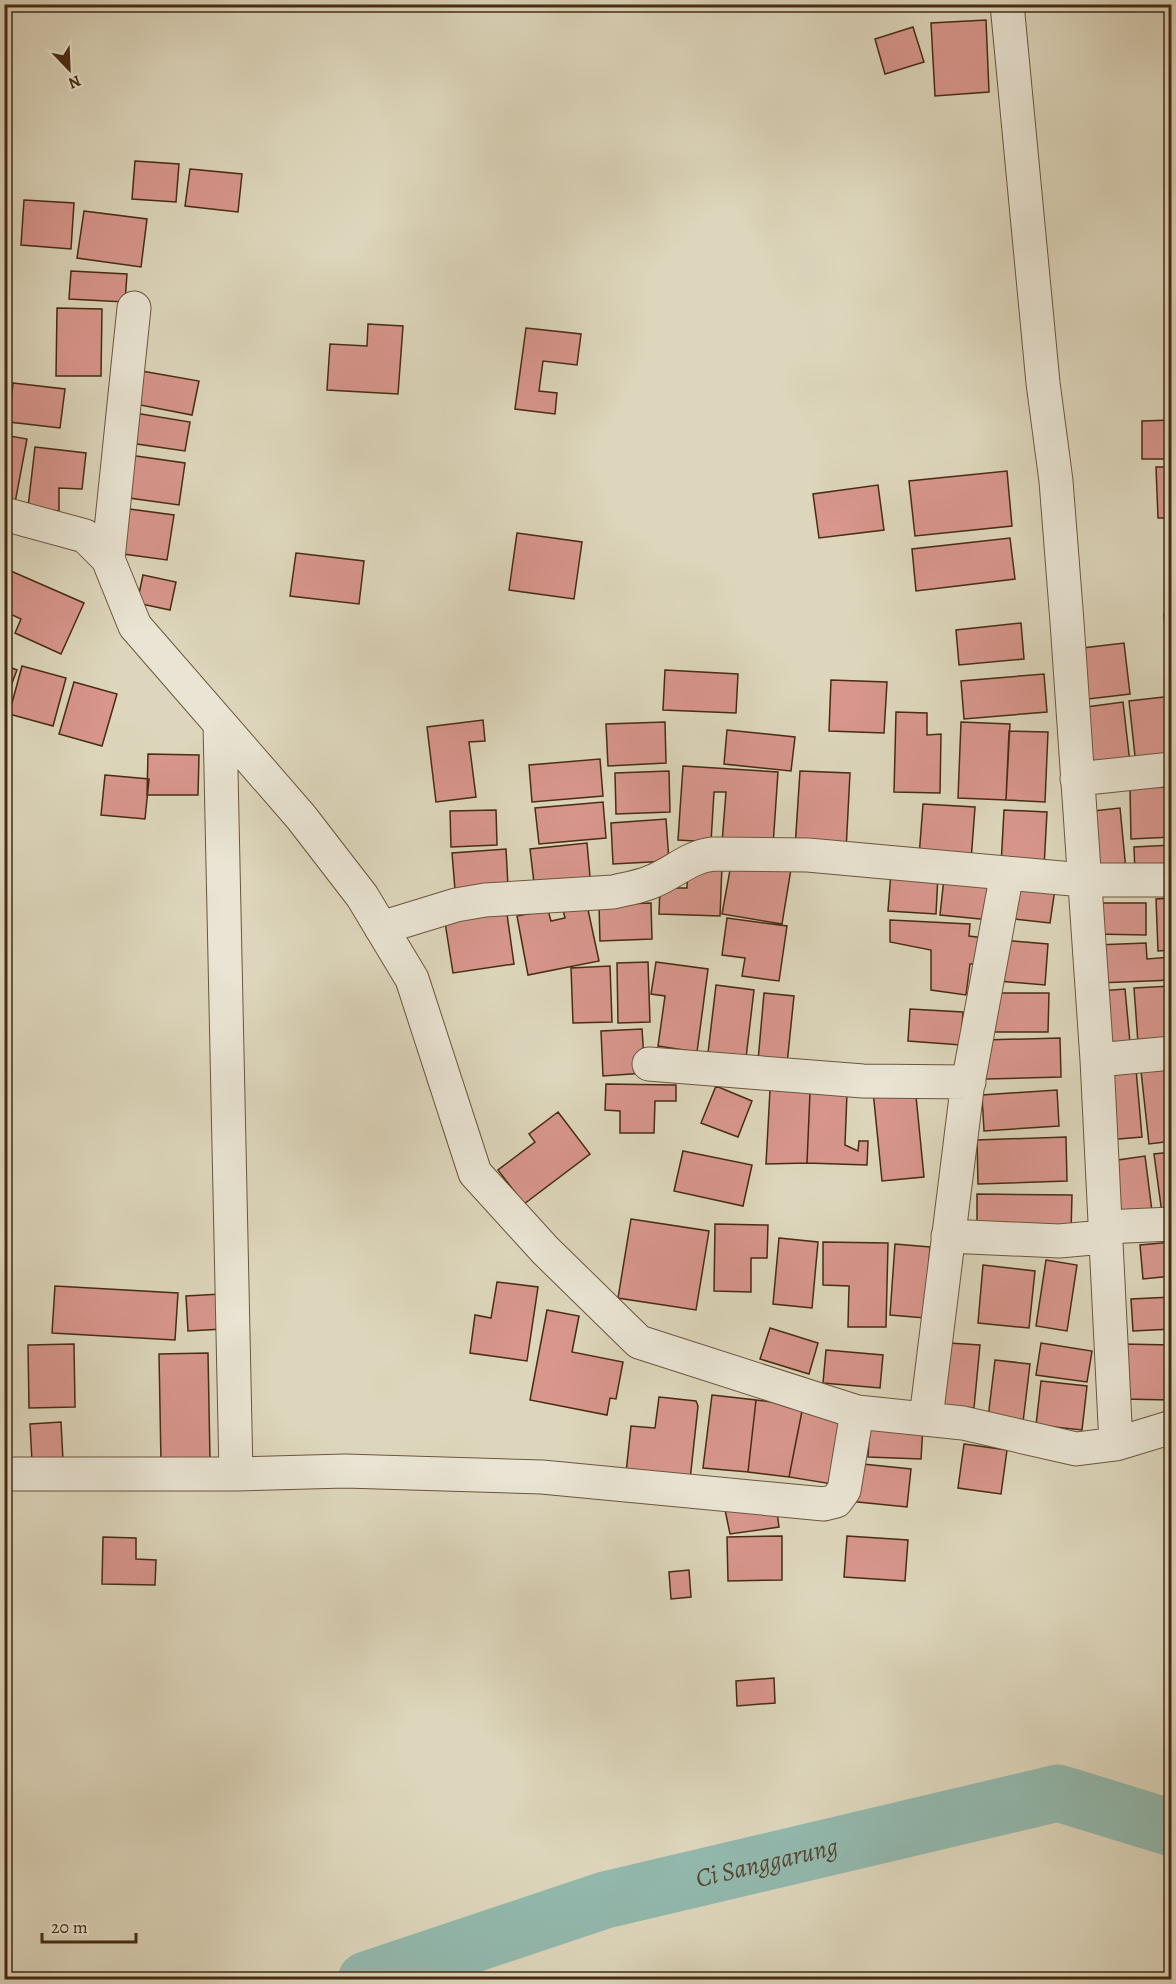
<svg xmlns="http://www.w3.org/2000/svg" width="1176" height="1984" font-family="Alegreya,serif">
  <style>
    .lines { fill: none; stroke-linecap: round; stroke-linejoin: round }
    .river { stroke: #93b9ae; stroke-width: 57 }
    .building { fill: #d8968d; stroke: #472c12; stroke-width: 1.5 }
    .minor-casing { stroke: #6c563c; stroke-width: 35 }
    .minor { stroke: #e9e4d3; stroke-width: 33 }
    .labels { text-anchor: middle; stroke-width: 4.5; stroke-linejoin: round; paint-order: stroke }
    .water-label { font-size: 26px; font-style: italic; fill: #564831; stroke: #e9e4d3 }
  </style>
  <rect width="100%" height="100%" fill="#ddd6bc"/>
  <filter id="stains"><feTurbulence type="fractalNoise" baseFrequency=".00333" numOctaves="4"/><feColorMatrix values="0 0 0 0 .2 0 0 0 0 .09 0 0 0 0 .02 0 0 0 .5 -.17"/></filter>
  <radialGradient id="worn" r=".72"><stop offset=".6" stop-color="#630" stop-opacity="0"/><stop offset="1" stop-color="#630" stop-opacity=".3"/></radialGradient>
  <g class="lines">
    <path class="river" id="s1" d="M 366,1980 L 605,1900 L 1058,1793 L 1172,1828"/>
  </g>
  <path class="building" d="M 986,20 L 989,92 L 935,96 L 931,23 Z
    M 913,27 L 924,62 L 885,74 L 875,39 Z
    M 135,161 L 179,164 L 176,202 L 132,199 Z
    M 190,169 L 242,174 L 238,212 L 185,206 Z
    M 24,200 L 74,203 L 71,249 L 21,245 Z
    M 84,211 L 147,219 L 141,267 L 77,258 Z
    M 71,271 L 127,274 L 125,302 L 69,299 Z
    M 57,308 L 102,309 L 101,376 L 56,376 Z
    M 368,324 L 403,326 L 398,394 L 327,390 L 330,344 L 367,346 Z
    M 526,328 L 581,334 L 577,365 L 543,361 L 539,391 L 557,393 L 555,414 L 515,409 Z
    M 136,370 L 199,381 L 192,415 L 130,403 Z
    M 13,383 L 65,389 L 60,428 L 9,422 Z
    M 135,413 L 190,422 L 185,451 L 130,443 Z
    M 1172,420 L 1172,459 L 1142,459 L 1142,421 Z
    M 4,435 L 27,439 L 15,503 L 4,501 Z
    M 35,447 L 86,453 L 82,489 L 59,488 L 59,511 L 28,507 Z
    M 129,455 L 185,463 L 179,505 L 122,497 Z
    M 1156,467 L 1172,467 L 1172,518 L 1158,518 Z
    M 1007,471 L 1012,526 L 915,536 L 909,481 Z
    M 878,485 L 884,530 L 819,538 L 813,494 Z
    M 122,508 L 174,515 L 167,560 L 116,553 Z
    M 517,533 L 582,542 L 574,599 L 509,590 Z
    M 1010,538 L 1015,579 L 916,591 L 912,549 Z
    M 296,553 L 364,561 L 359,604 L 290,596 Z
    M 4,568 L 84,603 L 61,654 L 15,633 L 21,619 L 4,611 Z
    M 143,575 L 176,582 L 170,610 L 137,603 Z
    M 1172,613 L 1172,641 L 1166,641 L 1164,614 Z
    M 1021,623 L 1024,659 L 959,665 L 956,630 Z
    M 1124,643 L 1130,694 L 1080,700 L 1074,649 Z
    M 4,665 L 17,670 L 4,704 Z
    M 22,666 L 66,678 L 53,726 L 9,714 Z
    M 665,670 L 738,674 L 736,713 L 663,710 Z
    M 1044,674 L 1047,712 L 964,719 L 961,681 Z
    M 831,680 L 887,682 L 884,733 L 829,731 Z
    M 74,682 L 117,694 L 102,746 L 59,734 Z
    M 1172,696 L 1172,761 L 1136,765 L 1129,701 Z
    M 1123,702 L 1130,763 L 1085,768 L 1079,708 Z
    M 896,712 L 927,713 L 927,735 L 941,734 L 940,793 L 894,792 Z
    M 483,720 L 485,741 L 469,742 L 476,797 L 436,802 L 427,727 Z
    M 665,722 L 666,763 L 608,766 L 606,724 Z
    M 961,722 L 1010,724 L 1006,800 L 958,798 Z
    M 727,730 L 795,737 L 791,771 L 724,764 Z
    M 1009,731 L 1048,732 L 1045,802 L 1006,800 Z
    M 148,754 L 199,755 L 198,795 L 147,795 Z
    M 600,759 L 603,796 L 532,802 L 529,765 Z
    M 683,766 L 778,772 L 773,846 L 722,843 L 726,792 L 714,792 L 711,842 L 678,840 Z
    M 669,771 L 670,812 L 616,814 L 615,773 Z
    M 800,771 L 850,773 L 846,851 L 795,848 Z
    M 105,775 L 149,779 L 145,819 L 101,815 Z
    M 1172,787 L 1172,837 L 1131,839 L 1130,788 Z
    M 603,802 L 606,838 L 539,844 L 535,808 Z
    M 923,804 L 975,807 L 971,861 L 919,857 Z
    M 1120,808 L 1126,870 L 1091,874 L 1084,812 Z
    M 496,810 L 497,845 L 451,847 L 450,811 Z
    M 1004,810 L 1047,812 L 1044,868 L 1001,866 Z
    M 666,819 L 669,861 L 613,864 L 611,823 Z
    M 587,843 L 590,877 L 534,883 L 530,849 Z
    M 1172,845 L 1172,872 L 1135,873 L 1134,847 Z
    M 506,849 L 508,886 L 455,890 L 452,853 Z
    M 732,859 L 791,869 L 782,924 L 722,914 Z
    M 688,865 L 722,866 L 720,916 L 659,914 L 660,888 L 687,888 Z
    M 891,872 L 938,875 L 936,914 L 888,911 Z
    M 944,878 L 994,883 L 990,920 L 940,915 Z
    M 1010,884 L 1055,889 L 1050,923 L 1006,918 Z
    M 1172,898 L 1172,950 L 1158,951 L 1156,899 Z
    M 651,903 L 652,939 L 600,941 L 599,905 Z
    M 1094,903 L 1146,903 L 1146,935 L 1094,934 Z
    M 587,905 L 599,961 L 528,975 L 517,916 L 548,910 L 551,921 L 565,918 L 563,910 Z
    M 506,907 L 514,964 L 453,973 L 444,916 Z
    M 727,918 L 787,926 L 779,981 L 742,976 L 745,958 L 722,955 Z
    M 890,920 L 970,924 L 969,936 L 984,938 L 983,964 L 970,964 L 966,995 L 931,990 L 931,950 L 890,942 Z
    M 1002,940 L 1048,944 L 1045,985 L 998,981 Z
    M 1146,943 L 1147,959 L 1172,957 L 1172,980 L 1098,983 L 1096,945 Z
    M 648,962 L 650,1022 L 618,1023 L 617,963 Z
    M 656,962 L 708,969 L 697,1052 L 658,1046 L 665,996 L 651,994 Z
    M 610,966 L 612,1022 L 573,1023 L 571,968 Z
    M 716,985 L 754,990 L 746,1058 L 708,1053 Z
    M 1172,986 L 1172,1040 L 1138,1043 L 1134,988 Z
    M 1125,989 L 1130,1043 L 1105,1045 L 1100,991 Z
    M 764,993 L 794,996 L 787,1064 L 758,1061 Z
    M 988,993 L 1049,993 L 1048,1032 L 988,1032 Z
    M 910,1009 L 963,1012 L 961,1045 L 908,1041 Z
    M 642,1029 L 645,1073 L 603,1076 L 601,1031 Z
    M 1060,1038 L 1061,1077 L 985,1079 L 984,1040 Z
    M 1172,1067 L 1172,1141 L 1149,1144 L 1141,1071 Z
    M 1136,1069 L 1142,1137 L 1107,1140 L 1101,1072 Z
    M 606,1084 L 676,1085 L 676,1101 L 655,1101 L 654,1133 L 620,1133 L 620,1111 L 605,1110 Z
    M 716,1086 L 752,1101 L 738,1137 L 701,1123 Z
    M 915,1086 L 924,1177 L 882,1181 L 873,1091 Z
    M 770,1090 L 810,1092 L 807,1163 L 766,1164 Z
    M 1057,1090 L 1059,1126 L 984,1131 L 982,1095 Z
    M 810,1092 L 847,1093 L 845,1145 L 858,1151 L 859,1141 L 868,1141 L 867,1165 L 807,1163 Z
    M 558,1112 L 590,1154 L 524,1204 L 498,1170 L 535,1142 L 529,1134 Z
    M 1066,1137 L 1067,1181 L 978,1184 L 977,1140 Z
    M 683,1151 L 752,1165 L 743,1206 L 674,1191 Z
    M 1172,1152 L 1172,1220 L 1163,1221 L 1154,1154 Z
    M 1145,1156 L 1153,1219 L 1120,1224 L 1111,1161 Z
    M 977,1194 L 1072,1195 L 1071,1233 L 977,1232 Z
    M 631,1219 L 709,1231 L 696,1310 L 618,1298 Z
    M 715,1224 L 768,1225 L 767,1258 L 751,1258 L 751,1292 L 714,1291 Z
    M 779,1238 L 818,1242 L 812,1308 L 773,1304 Z
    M 823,1242 L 888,1243 L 886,1327 L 848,1327 L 849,1286 L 823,1285 Z
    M 1172,1242 L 1172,1276 L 1143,1279 L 1140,1245 Z
    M 895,1244 L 930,1247 L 925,1318 L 890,1315 Z
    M 1046,1260 L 1077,1265 L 1067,1331 L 1036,1326 Z
    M 983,1265 L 1035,1271 L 1029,1328 L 978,1323 Z
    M 497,1282 L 538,1287 L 527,1361 L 470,1353 L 475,1315 L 491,1318 Z
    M 55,1286 L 178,1293 L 175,1340 L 52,1333 Z
    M 221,1294 L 223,1329 L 188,1331 L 186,1296 Z
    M 1172,1297 L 1172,1329 L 1133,1331 L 1131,1299 Z
    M 547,1310 L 579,1316 L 572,1352 L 623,1362 L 616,1399 L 610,1398 L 607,1415 L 530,1400 Z
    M 770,1328 L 818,1343 L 809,1374 L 760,1359 Z
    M 949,1343 L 980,1345 L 974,1408 L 943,1405 Z
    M 1041,1343 L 1092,1351 L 1087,1382 L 1036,1375 Z
    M 74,1344 L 75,1407 L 29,1408 L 28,1345 Z
    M 1122,1344 L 1172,1345 L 1172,1400 L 1120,1399 Z
    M 826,1350 L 883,1355 L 880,1388 L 823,1383 Z
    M 208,1353 L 210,1461 L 161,1462 L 159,1354 Z
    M 995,1360 L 1030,1364 L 1023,1422 L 988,1418 Z
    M 1041,1381 L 1087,1386 L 1082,1430 L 1036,1425 Z
    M 712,1395 L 756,1400 L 748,1472 L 703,1468 Z
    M 659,1397 L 696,1401 L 698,1406 L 690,1480 L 626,1473 L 631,1426 L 655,1428 Z
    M 756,1400 L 803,1406 L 789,1477 L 748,1472 Z
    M 803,1406 L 843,1414 L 832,1484 L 789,1477 Z
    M 61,1422 L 63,1460 L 32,1462 L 30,1424 Z
    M 870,1423 L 923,1426 L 921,1459 L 868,1457 Z
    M 964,1444 L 1007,1450 L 1001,1494 L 958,1488 Z
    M 853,1463 L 911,1469 L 907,1507 L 848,1501 Z
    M 774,1489 L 779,1527 L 730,1534 L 723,1500 Z
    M 782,1536 L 782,1580 L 728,1581 L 727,1537 Z
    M 847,1536 L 908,1540 L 905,1581 L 844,1577 Z
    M 103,1537 L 136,1538 L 136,1559 L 156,1560 L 155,1585 L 102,1584 Z
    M 689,1570 L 691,1597 L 671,1599 L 669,1572 Z
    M 774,1678 L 775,1703 L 737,1706 L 736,1681 Z"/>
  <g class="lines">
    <defs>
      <path id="minor" d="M 4,514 L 85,536 L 108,559 L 135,626 L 301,817 L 362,896 L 412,979 L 475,1173 L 545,1250 L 639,1342 L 857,1412 L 963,1423 L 1076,1449 L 1116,1444 L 1097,1060 L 1067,622 L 1056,481 L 1043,383 L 1007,4
        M 108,559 L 134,308
        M 220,724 L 236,1474
        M 1077,779 L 1172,769
        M 381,928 L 456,905 L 485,900 L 613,892 C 626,889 639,887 651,882 C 674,873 688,857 713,854 L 808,855 L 1083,880 L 1172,880
        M 1097,1060 L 1172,1053
        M 649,1064 L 863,1081 L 969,1082
        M 1104,1227 L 1172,1224
        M 948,1236 L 1059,1241 L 1104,1237
        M 926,1418 L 967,1089 L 1007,873
        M 1116,1444 L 1172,1427
        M 4,1474 L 236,1474 L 345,1471 L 542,1477 L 824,1504 L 836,1501 L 844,1490 L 857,1412"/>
    </defs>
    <use href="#minor" class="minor-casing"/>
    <use href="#minor" class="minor"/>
  </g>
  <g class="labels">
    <g class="water-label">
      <text dy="9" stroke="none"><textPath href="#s1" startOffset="418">Ci Sanggarung</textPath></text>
    </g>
  </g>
  <rect width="1176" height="1984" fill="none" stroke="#ddd6bc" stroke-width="24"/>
  <rect x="6" y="6" width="1164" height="1972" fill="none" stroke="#472c12" stroke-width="3"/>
  <rect x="12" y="12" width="1152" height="1960" fill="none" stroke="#472c12" stroke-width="1.5"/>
  <g transform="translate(69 69) rotate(157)" stroke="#e9e4d3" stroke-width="4.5" paint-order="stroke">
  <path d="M0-4.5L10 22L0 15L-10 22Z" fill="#472c12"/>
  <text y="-9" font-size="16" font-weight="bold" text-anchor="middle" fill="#472c12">N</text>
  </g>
  <path d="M42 1933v9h94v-9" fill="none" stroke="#472c12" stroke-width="3"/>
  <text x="51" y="1933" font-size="18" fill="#472c12" stroke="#e9e4d3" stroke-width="4.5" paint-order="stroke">20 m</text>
  <rect width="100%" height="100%" filter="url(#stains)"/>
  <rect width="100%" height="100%" fill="url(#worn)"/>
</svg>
